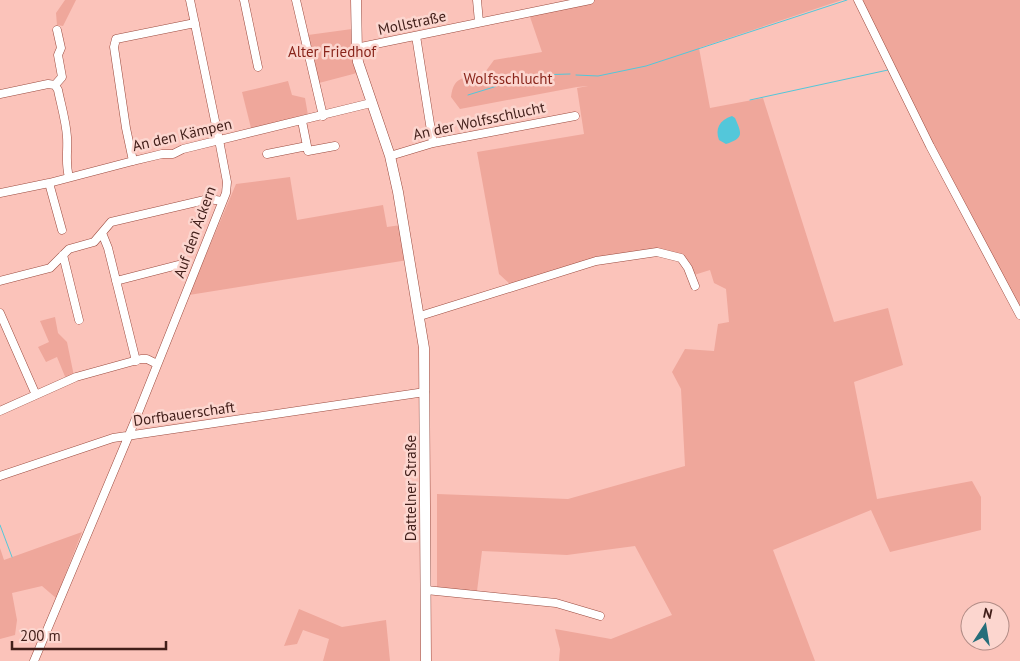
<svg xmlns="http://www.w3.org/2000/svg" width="1020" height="661" font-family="'PT Sans',sans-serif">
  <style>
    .green { fill: #efa79b }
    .water { fill: #53c7da }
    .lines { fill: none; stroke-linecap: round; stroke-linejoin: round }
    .stream { stroke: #53c7da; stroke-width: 1 }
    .minor-casing { stroke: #9b4b3f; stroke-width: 9 }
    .major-casing { stroke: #9b4b3f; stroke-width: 11 }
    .minor { stroke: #fff; stroke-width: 8 }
    .major { stroke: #fff; stroke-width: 10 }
    .labels { text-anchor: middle; stroke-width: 5; stroke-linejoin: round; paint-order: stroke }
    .street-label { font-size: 15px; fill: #411e19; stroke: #fcd6cf }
    .park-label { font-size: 15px; fill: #89251b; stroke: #fcd6cf }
  </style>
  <rect width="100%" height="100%" fill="#fbc3ba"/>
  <path class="green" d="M 65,0 L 76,0 L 63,26 L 57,25 L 56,13 Z
    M 596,0 L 842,0 L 699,48 L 710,108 L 763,98 L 834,322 L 888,308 L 903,365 L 854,382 L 877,499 L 972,481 L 981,497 L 981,530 L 890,552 L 871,510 L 773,550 L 815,661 L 559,661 L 560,649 L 555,629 L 611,639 L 672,615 L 635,546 L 567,555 L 482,551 L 477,591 L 437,587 L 437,494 L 568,499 L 685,466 L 681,389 L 672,372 L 685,349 L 714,351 L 718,324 L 729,322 L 726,289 L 714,283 L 710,270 L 694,275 L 682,258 L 645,252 L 511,285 L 499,274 L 477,152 L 584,134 L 577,88 L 588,86 L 577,87 L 460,109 L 451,97 C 454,75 464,78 483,75 L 494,60 L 542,52 L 529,14 Z
    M 858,0 L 1020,0 L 1020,312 Z
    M 352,29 L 351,54 L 357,73 L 319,83 L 308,35 Z
    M 288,81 L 292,95 L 305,98 L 308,115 L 251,128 L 242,92 Z
    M 290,177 L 297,220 L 383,205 L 387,227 L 401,225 L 408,260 L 189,295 L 236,184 Z
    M 55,317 L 58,333 L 67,342 L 74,376 L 66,379 L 57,357 L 46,362 L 38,347 L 49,342 L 40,321 Z
    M 82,532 L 56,598 L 42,586 L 12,593 L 17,620 L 15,635 L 0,639 L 0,548 L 4,560 Z
    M 299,609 L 342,627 L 386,620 L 390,661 L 323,661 L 329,639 L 303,630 L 297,644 L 284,646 Z"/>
  <path class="water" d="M 732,116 L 735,118 C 742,134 744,138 726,144 L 719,140 C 715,129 719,120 732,116 Z"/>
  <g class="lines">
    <path class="stream" d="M 576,75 L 598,76 L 646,66 L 847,0
      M 468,95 L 494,87 L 512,78 L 536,75 L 570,74
      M 750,100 L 888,70
      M 0,525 L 12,557"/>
    <defs>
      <path id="minor" d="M 244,0 L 258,67
        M 296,0 L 323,116
        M 477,0 L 479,22
        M 858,0 L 930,146 L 1020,315
        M 416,36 L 433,143
        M 356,48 L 590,0
        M 55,85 L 58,90 C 61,105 66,121 67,137 C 68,151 65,163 69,177
        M 55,85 L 62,77 L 58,55 L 61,48 L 57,30
        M 0,94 L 48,84 L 55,85
        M 302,121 L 307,146
        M 267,154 L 307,146 L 308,151 L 335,146
        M 390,156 L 433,143 L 575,116
        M 133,161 L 126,128 L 114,47 L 116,39 L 195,23
        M 49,183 L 62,230
        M 0,193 L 49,183 L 133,161 L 162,154 L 173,154 L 183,149 L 371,103
        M 102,233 L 108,248 L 136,361
        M 63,255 L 79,320
        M 0,281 L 50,268 L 69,249 L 94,242 L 111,222 L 209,199 L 222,201
        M 116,281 L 178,265
        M 0,313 L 36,395
        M 420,316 L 596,261 L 657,252 L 681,258 L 688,268 L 695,286
        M 0,411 L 76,377 L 141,359 L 147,359 L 157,364
        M 0,476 L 113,438 L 425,392
        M 426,590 L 556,603 L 600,616
        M 34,661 L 134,423 L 226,193 L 227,182 L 219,140 L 190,0"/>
      <path id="major" d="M 356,0 L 357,52 L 358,62 L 390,156 L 398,192 L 424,348 L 426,661"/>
    </defs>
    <use href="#minor" class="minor-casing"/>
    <use href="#major" class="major-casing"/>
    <use href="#minor" class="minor"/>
    <use href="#major" class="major"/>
  </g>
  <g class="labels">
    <g class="street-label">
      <text transform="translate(412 23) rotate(-12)" y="5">Mollstraße</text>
      <text transform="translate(479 121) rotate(-12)" y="5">An der Wolfsschlucht</text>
      <text transform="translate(182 135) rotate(-13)" y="5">An den Kämpen</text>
      <text transform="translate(195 232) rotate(-70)" y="5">Auf den Äckern</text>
      <text transform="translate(184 414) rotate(-8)" y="5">Dorfbauerschaft</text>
      <text transform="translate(411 488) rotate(-90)" y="5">Dattelner Straße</text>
    </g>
    <g class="park-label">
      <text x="332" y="57">Alter Friedhof</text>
      <text x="508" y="84">Wolfsschlucht</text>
    </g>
  </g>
  <g transform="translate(985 626) rotate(12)"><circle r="24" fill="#fcd6cf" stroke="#b18c86"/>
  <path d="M0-4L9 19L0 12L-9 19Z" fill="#266e7a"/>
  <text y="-8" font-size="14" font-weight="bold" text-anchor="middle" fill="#411e19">N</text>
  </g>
  <path d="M12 641v8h154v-8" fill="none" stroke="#411e19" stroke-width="2.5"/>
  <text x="20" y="641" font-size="15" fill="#411e19" stroke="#fcd6cf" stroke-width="4" paint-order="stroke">200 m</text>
</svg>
